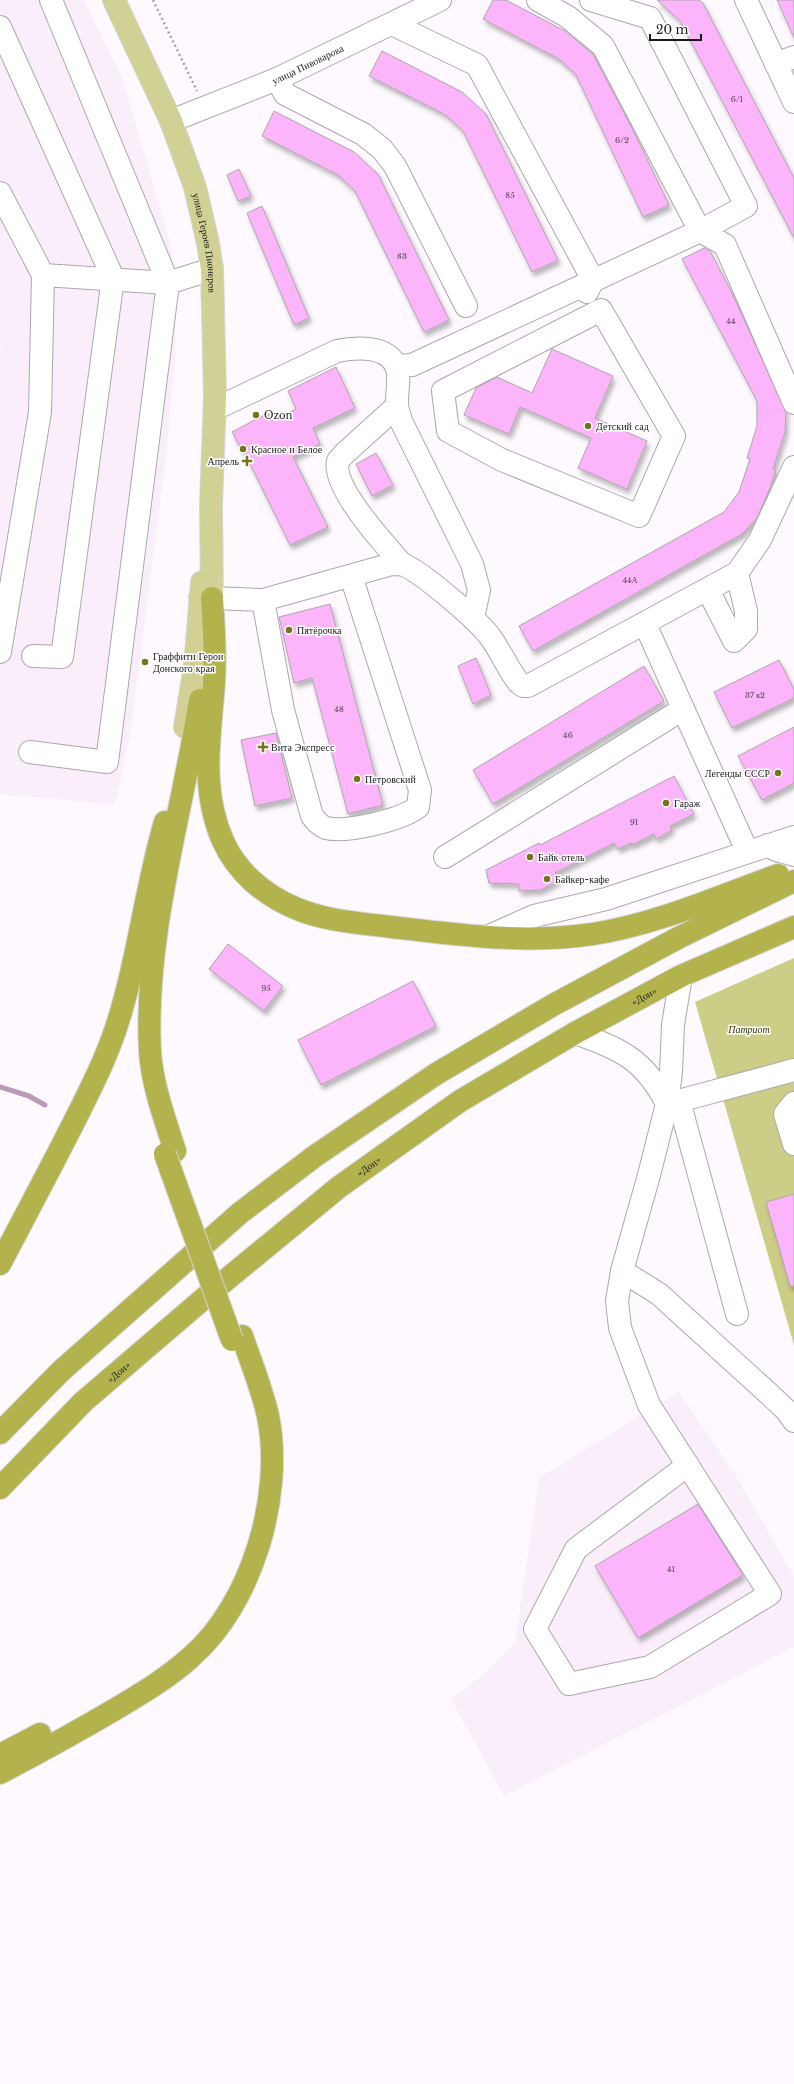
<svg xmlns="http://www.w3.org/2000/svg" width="794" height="2084" font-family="'Libre Baskerville',serif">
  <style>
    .built { fill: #faeefa }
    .green { fill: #cccd86 }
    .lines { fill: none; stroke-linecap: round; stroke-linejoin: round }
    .stream { stroke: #ba9ab8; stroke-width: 5 }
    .building { fill: #fcb4fa; stroke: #ada6ac; filter: url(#shadow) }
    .minor-casing { stroke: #ada7ad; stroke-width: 24 }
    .major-casing { stroke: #d6d6d6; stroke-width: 24 }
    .highway-casing { stroke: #d6d6d6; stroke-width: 24 }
    .path { stroke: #a4a0a4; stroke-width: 2.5; stroke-dasharray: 2 3; stroke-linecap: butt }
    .minor { stroke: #fff; stroke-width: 22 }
    .major { stroke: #d1d195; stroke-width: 22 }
    .highway { stroke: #b3b34e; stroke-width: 22 }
    .highway-bridge-casing { stroke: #d6d6d6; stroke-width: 24; stroke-linecap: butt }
    .highway-bridge { stroke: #b3b34e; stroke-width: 22 }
    .poi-dot { fill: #77751b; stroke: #fff; stroke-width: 1.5 }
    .labels { text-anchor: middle; stroke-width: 3; stroke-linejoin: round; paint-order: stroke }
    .number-label { font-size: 8px; fill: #534053 }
    .street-label { font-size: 10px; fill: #1b191b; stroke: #fff }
    .poi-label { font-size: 10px; fill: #1b191b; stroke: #fff; text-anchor: start }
    .park-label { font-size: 10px; font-style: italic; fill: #2f2e02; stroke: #fff }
  </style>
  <defs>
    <filter id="shadow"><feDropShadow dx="2.5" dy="4.5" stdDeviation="2" flood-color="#0004"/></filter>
  </defs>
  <rect width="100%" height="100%" fill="#fef9fe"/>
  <path class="built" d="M 0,0 L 84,0 L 122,77 L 171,246 L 176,273 L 175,359 L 166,456 L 130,736 L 115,805 L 0,794 L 0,352 L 2,352 L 0,346 Z
    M 679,1392 L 736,1476 L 794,1576 L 794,1647 L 504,1796 L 451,1699 L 485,1673 L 515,1643 L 539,1478 Z"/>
  <path class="green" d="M 794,958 L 794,1345 L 695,1002 Z"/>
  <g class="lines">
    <path class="stream" d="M 0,1087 L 29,1096 L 45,1105"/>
  </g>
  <path class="building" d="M 493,0 L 506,0 L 565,31 L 593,54 L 632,128 L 669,205 L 643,217 L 576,75 L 559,59 L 483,19 Z
    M 657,0 L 699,0 L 703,3 L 794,178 L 794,238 L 680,21 Z
    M 777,0 L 794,0 L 794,38 Z
    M 382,51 L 462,92 L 486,114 L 558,260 L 532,272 L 463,131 L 446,115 L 369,76 Z
    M 274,111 L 354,152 L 378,174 L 449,320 L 424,332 L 355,191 L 338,175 L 262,136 Z
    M 239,169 L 251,196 L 238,201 L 227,175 Z
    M 262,206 L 309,318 L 294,325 L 247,213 Z
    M 704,248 L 710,251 L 733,295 L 786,412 L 785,432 L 773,469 L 776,470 L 770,488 L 757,518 L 742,534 L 533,651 L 519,626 L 724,512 L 739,492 L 750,459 L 747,458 L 757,426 L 757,402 L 754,395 L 682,259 Z
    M 552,349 L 613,376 L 595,418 L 647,441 L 627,489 L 578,468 L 591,438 L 520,407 L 509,434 L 464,415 L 476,388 L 497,377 L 532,393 Z
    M 336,367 L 355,408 L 313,428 L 320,444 L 293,457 L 328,527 L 290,545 L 254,472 L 232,432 L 268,413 L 272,421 L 296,409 L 288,391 Z
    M 376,453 L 393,485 L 372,496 L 356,464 Z
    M 330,604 L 383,805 L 348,814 L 312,678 L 294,683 L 279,617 Z
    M 476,658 L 491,695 L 473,704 L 458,666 Z
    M 779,660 L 794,689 L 794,698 L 732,728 L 714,692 Z
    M 644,666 L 664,701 L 493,804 L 473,770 Z
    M 794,727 L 794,783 L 762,800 L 738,756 Z
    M 276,733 L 292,798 L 255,806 L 241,740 Z
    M 674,776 L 694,814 L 670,826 L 672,830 L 656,839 L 654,834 L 632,845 L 631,843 L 618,849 L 614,843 L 555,873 L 559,880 L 541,890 L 519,891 L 519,884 L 489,883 L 486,870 L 539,843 L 540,845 Z
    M 228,944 L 283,986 L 264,1011 L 209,969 Z
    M 413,981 L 436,1026 L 321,1085 L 298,1040 Z
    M 794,1194 L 794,1286 L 790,1286 L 766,1202 Z
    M 698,1504 L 743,1575 L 638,1638 L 595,1566 Z"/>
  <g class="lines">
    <defs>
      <g id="minor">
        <path d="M 538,0 L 568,17 L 603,46 L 700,231 L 746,206 L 650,18 L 591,0"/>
        <path d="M 746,0 L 794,102"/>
        <path d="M 392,24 L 477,65 L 593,280 L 587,292"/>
        <path d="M 0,27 L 113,278 L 62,657 L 33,656"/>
        <path d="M 776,64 L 794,57"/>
        <path d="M 277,79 L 285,94 L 363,134 L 382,149 L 395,166 L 466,306"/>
        <path id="s1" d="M 171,121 L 277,79 L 440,0"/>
        <path d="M 0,193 L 43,275"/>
        <path d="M 601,310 L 674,436 L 639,516 L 502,460 L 448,431 L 443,391 Z"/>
        <path d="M 397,366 L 412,365 L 700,231 L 725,245 L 794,403"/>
        <path d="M 397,406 L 344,454 C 343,456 339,459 338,461 C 331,486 386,546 402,564"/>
        <path d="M 215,409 L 337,351 C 356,347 387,345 396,366 C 401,377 396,394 397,406 C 398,411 400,416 401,421 L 472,564 L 479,590 L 473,618"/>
        <path d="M 737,573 L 746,611 L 746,629 L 734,641 L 708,590 Z"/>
        <path d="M 212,598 L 263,600 L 392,564 C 396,564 400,564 404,565 C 423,573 479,621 491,638 C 501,652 508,669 519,683 L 523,686 L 528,686 L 737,573 L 760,540 L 794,467"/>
        <path d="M 263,600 L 283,710 L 312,816 C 316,821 320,826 326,828 C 347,833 401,820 418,807 L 420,790 L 351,576"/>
        <path d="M 645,624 L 747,851"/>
        <path d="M 0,652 L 40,412 L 43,275 L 168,283 L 212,269"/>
        <path d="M 30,752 L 107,762 L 168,283 L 51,0"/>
        <path d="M 768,845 L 776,850 L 794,855"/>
        <path d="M 445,857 L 683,709"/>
        <path d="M 487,937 L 534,916 L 606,899 L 794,837"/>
        <path d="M 681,976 L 673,1025 L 671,1072 L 667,1104 L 649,1175 L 622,1271 L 617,1301 L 620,1328 L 649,1405 L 770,1594 L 650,1667 L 569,1684 L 535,1629 L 576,1549 L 688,1465"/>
        <path d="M 575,1033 C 620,1048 645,1060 667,1104"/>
        <path d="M 679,1101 L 737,1314"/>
        <path d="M 794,1103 L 785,1114 L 794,1144"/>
        <path d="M 667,1104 L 794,1070"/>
        <path d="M 622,1271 L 659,1294 L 768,1393 L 787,1411 L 794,1421"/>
      </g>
      <g id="major">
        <path id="s2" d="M 114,0 L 171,121 L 195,187 L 208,243 L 212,269 L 215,396 L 211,504 L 212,598 L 200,597"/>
        <path d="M 185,727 L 195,666 L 202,582"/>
      </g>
      <g id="highway">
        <path d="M 212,598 C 214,626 216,654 214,683 C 210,737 200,789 223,841 C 237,872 264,895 295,908 C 325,921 359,923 391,927 C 458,935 525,944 593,934 C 657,924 717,897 778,875"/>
        <path d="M 175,1151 C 165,1119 152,1085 150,1051 C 144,934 182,814 200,700"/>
        <path d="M 0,1264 C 26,1214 53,1164 78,1114 C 92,1086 106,1058 116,1028 C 138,961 145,890 165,822"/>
        <path d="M 0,1433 L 61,1371 L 240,1213 L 315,1156 L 436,1074 L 553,1005 L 678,938 L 794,881"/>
        <path id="s3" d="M 0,1488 L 83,1402 L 209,1294 L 339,1187 L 460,1101 L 575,1033 L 681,976 L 794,927"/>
        <path d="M 0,1755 L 40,1734"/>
        <path d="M 0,1773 C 40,1752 80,1730 119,1707 C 144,1692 169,1677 191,1657 C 252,1604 284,1495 268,1416 C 262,1389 251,1362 242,1336"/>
      </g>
    </defs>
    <use href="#minor" class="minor-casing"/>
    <use href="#major" class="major-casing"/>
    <use href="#highway" class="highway-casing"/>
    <path class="path" d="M 153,0 L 197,91"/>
    <use href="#minor" class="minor"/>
    <use href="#major" class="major"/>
    <use href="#highway" class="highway"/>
    <defs>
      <path id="highway-bridge" d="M 165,1154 L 232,1340"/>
    </defs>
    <use href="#highway-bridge" class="highway-bridge-casing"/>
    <use href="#highway-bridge" class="highway-bridge"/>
  </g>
  <g class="poi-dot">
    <circle cx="256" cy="415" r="4"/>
    <circle cx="588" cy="426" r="4"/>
    <circle cx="243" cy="449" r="4"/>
    <path d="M245 455h4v4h4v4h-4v4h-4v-4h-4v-4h4z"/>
    <circle cx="289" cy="630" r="4"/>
    <circle cx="145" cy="662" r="4"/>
    <path d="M261 741h4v4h4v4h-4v4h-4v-4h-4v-4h4z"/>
    <circle cx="778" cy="773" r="4"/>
    <circle cx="357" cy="779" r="4"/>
    <circle cx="666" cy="803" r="4"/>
    <circle cx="530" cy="857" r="4"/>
    <circle cx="547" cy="879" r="4"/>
  </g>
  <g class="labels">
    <g class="number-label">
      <text x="737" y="102">6/1</text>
      <text x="622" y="143">6/2</text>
      <text x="510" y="198">85</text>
      <text x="402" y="259">83</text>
      <text x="731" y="324">44</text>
      <text x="630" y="583">44А</text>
      <text x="755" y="698">37 к2</text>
      <text x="339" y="712">48</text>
      <text x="568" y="738">46</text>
      <text x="634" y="825">91</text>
      <text x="266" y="991">95</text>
      <text x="671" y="1572">41</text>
    </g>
    <g class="street-label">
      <text dy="4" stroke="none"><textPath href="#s1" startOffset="148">улица Пивоварова</textPath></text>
      <text dy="4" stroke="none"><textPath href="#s2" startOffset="261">улица Героев Пионеров</textPath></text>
      <text dy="4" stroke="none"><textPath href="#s3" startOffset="814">«Дон»</textPath></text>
      <text dy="4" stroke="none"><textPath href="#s3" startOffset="490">«Дон»</textPath></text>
      <text dy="4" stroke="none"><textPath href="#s3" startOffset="166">«Дон»</textPath></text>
    </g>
    <g class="poi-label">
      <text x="264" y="419">Ozon</text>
      <text x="596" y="430">Детский сад</text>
      <text x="251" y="453">Красное и Белое</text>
      <text x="239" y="465" text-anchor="end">Апрель</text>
      <text x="297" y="634">Пятёрочка</text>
      <text x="153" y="660">Граффити Герои<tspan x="153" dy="12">Донского края</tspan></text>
      <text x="271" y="751">Вита Экспресс</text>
      <text x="770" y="777" text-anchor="end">Легенды СССР</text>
      <text x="365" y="783">Петровский</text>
      <text x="674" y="807">Гараж</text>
      <text x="538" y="861">Байк отель</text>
      <text x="555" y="883">Байкер-кафе</text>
    </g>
    <g class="park-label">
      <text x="749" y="1033">Патриот</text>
    </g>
  </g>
  <path d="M650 34v6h51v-6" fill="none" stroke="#1b191b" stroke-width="2"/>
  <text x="656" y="34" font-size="12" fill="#1b191b" stroke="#ffffff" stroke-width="3" paint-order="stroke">20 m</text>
</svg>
